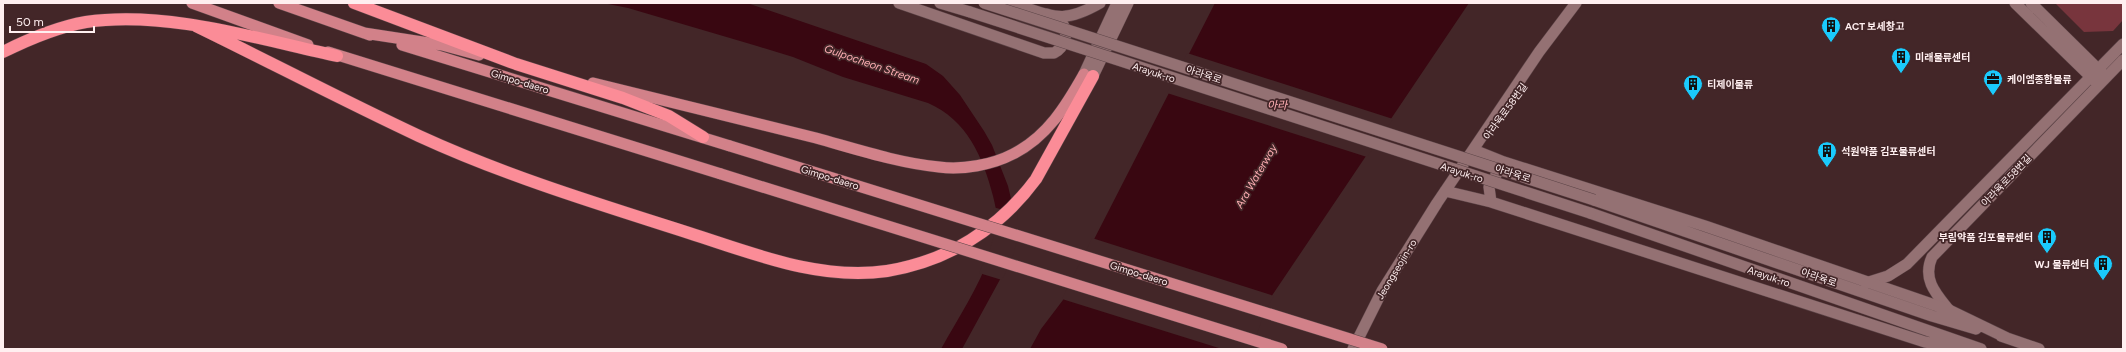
<svg xmlns="http://www.w3.org/2000/svg" width="2126" height="352" font-family="Figtree,'Noto Sans KR',sans-serif">
  <style>
    .green { fill: #78353d }
    .water { fill: #390711 }
    .pier { fill: #432628 }
    .lines { fill: none; stroke-linecap: round; stroke-linejoin: round }
    .minor-casing { stroke: #5c4447; stroke-width: 12 }
    .tertiary-casing { stroke: #5c4447; stroke-width: 12 }
    .primary-casing { stroke: #5c4447; stroke-width: 12 }
    .motorway-casing { stroke: #5c4447; stroke-width: 13 }
    .minor { stroke: #947173; stroke-width: 11 }
    .tertiary { stroke: #947173; stroke-width: 11 }
    .primary { stroke: #d28189; stroke-width: 11 }
    .motorway { stroke: #fb8c97; stroke-width: 12 }
    .tertiary-bridge-casing { stroke: #5c4447; stroke-width: 12; stroke-linecap: butt }
    .primary-bridge-casing { stroke: #5c4447; stroke-width: 12; stroke-linecap: butt }
    .tertiary-bridge { stroke: #947173; stroke-width: 11 }
    .primary-bridge { stroke: #d28189; stroke-width: 11 }
    .labels { text-anchor: middle; stroke-width: 3.5; stroke-linejoin: round; paint-order: stroke }
    .poi-label { font-size: 10px; font-weight: bold; fill: #ffeff0; stroke: #432628; text-anchor: start }
    .street-label { font-size: 10px; fill: #ffeff0; stroke: #432628 }
    .water-label { font-size: 11px; font-style: italic; fill: #feaeb3; stroke: #432628 }
  </style>
  <rect width="100%" height="100%" fill="#432628"/>
  <path class="green" d="M 2055,3 L 2123,3 L 2123,20 L 2113,31 L 2084,32 Z"/>
  <path class="water" d="M 603,3 L 747,3 L 926,64 L 943,76 L 960,95 L 984,131 L 992,145 L 1008,186 L 1016,220 L 1009,263 L 962,349 L 941,349 C 961,313 987,275 996,235 C 999,222 996,208 993,196 C 983,157 967,120 928,103 L 843,77 L 793,57 L 757,46 L 628,8 Z
    M 1215,3 L 1469,3 L 1265,306 L 1249,349 L 1030,349 L 1041,329 L 1063,300 Z"/>
  <path class="pier" d="M 1187,53 L 1393,119 L 1367,157 L 1167,93 Z
    M 993,207 L 1017,214 L 1018,220 L 1018,234 L 1014,253 L 1002,280 L 979,273 L 989,252 L 995,233 Z
    M 1092,238 L 1274,296 L 1267,307 L 1251,349 L 1222,349 L 1062,299 Z"/>
  <g class="lines">
    <defs>
      <path id="minor" d="M 2015,3 L 2095,81
        M 2031,3 L 2103,74
        M 1866,283 L 1888,276 L 1907,264 L 2123,44
        M 1949,310 C 1936,294 1922,279 1932,257 L 2123,60"/>
      <path id="tertiary" d="M 899,3 L 1044,53 L 1054,53 C 1065,47 1070,32 1061,22 C 1058,18 1052,16 1047,14
        M 940,3 L 970,12
        M 1011,3 C 1052,15 1060,26 1100,3
        M 1084,74 L 1117,3
        M 1093,76 L 1128,3
        M 1474,150 L 1504,162 L 1705,226 L 1949,310 L 2007,338
        M 1445,191 L 1491,202 L 1925,342 L 1965,349
        M 1594,200 L 1932,316 L 1976,329
        M 1491,202 L 1489,187 L 1503,163
        M 1590,213 L 1981,349
        M 2001,336 L 2039,349
        M 1353,349 L 1382,291 L 1437,203 L 1539,52 L 1576,3"/>
      <path id="primary" d="M 192,3 L 308,45
        M 279,3 L 370,35
        M 364,33 L 442,45 L 479,55
        M 402,45 L 730,146
        M 328,52 L 721,174
        M 593,83 C 667,101 741,120 816,138 C 856,149 898,163 939,167 C 963,170 992,165 1013,154 C 1047,137 1066,106 1084,74"/>
      <path id="motorway" d="M 354,3 L 516,64 L 623,98 L 669,116 L 703,137
        M 196,26 C 270,62 344,101 419,136 C 506,176 598,204 689,233 C 752,253 819,281 887,271 C 948,261 999,229 1036,179 L 1093,76
        M 3,52 C 29,39 57,27 86,22 C 166,10 258,39 337,56"/>
    </defs>
    <use href="#minor" class="minor-casing"/>
    <use href="#tertiary" class="tertiary-casing"/>
    <use href="#primary" class="primary-casing"/>
    <use href="#motorway" class="motorway-casing"/>
    <use href="#minor" class="minor"/>
    <use href="#tertiary" class="tertiary"/>
    <use href="#primary" class="primary"/>
    <use href="#motorway" class="motorway"/>
    <defs>
      <path id="tertiary-bridge" d="M 984,3 L 1594,200
        M 970,12 L 1590,213"/>
      <path id="primary-bridge" d="M 730,146 L 1382,349
        M 721,174 L 1282,349"/>
    </defs>
    <use href="#tertiary-bridge" class="tertiary-bridge-casing"/>
    <use href="#primary-bridge" class="primary-bridge-casing"/>
    <use href="#tertiary-bridge" class="tertiary-bridge"/>
    <use href="#primary-bridge" class="primary-bridge"/>
  </g>
  <defs>
    <symbol id="building-pin" viewBox="-11 -11 22 30"><path d="M0 17L-7.5 6A9.5 9.5 0 1 1 7.5 6Z" fill="#1acafc" stroke="#432628"/><path d="M-4-6H4V6H1V3H-1V6H-4ZM-2.5-4.3h1.7v1.8h-1.7ZM.8-4.3h1.7v1.8H.8ZM-2.5-1h1.7V.8h-1.7ZM.8-1h1.7V.8H.8Z" fill="#111"/></symbol>
    <symbol id="office-pin" viewBox="-11 -11 22 30"><path d="M0 17L-7.5 6A9.5 9.5 0 1 1 7.5 6Z" fill="#1acafc" stroke="#432628"/><path d="M-6-3h4V-5.5h4V-3h4V5H-6ZM-1-4.5V-3h2v-1.5ZM-6 0V1H6V0Z" fill="#111"/></symbol>
  </defs>
  <g fill-rule="evenodd">
    <use href="#building-pin" x="1820" y="15" width="22" height="30"/>
    <use href="#building-pin" x="1890" y="46" width="22" height="30"/>
    <use href="#office-pin" x="1982" y="68" width="22" height="30"/>
    <use href="#building-pin" x="1682" y="73" width="22" height="30"/>
    <use href="#building-pin" x="1816" y="140" width="22" height="30"/>
    <use href="#building-pin" x="2036" y="226" width="22" height="30"/>
    <use href="#building-pin" x="2092" y="253" width="22" height="30"/>
  </g>
  <g class="labels">
    <g class="poi-label">
      <text x="1845" y="30">ACT 보세창고</text>
      <text x="1915" y="61">미래물류센터</text>
      <text x="2007" y="83">케이엠종합물류</text>
      <text x="1707" y="88">티제이물류</text>
      <text x="1841" y="155">석원약품 김포물류센터</text>
      <text x="2033" y="241" text-anchor="end">부림약품 김포물류센터</text>
      <text x="2089" y="268" text-anchor="end">WJ 물류센터</text>
    </g>
    <g class="street-label">
      <text transform="translate(1154 72) rotate(18)" y="4">Arayuk-ro</text>
      <text transform="translate(1204 74) rotate(18)" y="4">아라육로</text>
      <text transform="translate(520 81) rotate(17)" y="4">Gimpo-daero</text>
      <text transform="translate(1505 111) rotate(-54)" y="4">아라육로58번길</text>
      <text transform="translate(1462 172) rotate(18)" y="4">Arayuk-ro</text>
      <text transform="translate(1513 173) rotate(18)" y="4">아라육로</text>
      <text transform="translate(830 177) rotate(17)" y="4">Gimpo-daero</text>
      <text transform="translate(2006 180) rotate(-46)" y="4">아라육로58번길</text>
      <text transform="translate(1396 269) rotate(-59)" y="4">Jeongseojin-ro</text>
      <text transform="translate(1139 273) rotate(17)" y="4">Gimpo-daero</text>
      <text transform="translate(1769 276) rotate(19)" y="4">Arayuk-ro</text>
      <text transform="translate(1819 277) rotate(19)" y="4">아라육로</text>
    </g>
    <g class="water-label">
      <text transform="translate(872 64) rotate(19)" y="4">Gulpocheon Stream</text>
      <text x="1277" y="109">아라</text>
      <text transform="translate(1256 176) rotate(-60)" y="4">Ara Waterway</text>
    </g>
  </g>
  <rect width="2126" height="352" fill="none" stroke="#ffeff0" stroke-width="8"/>
  <path d="M10 26v6h84v-6" fill="none" stroke="#ffeff0" stroke-width="2"/>
  <text x="16" y="26" font-size="12" fill="#ffeff0" stroke="#432628" stroke-width="3" paint-order="stroke">50 m</text>
</svg>
